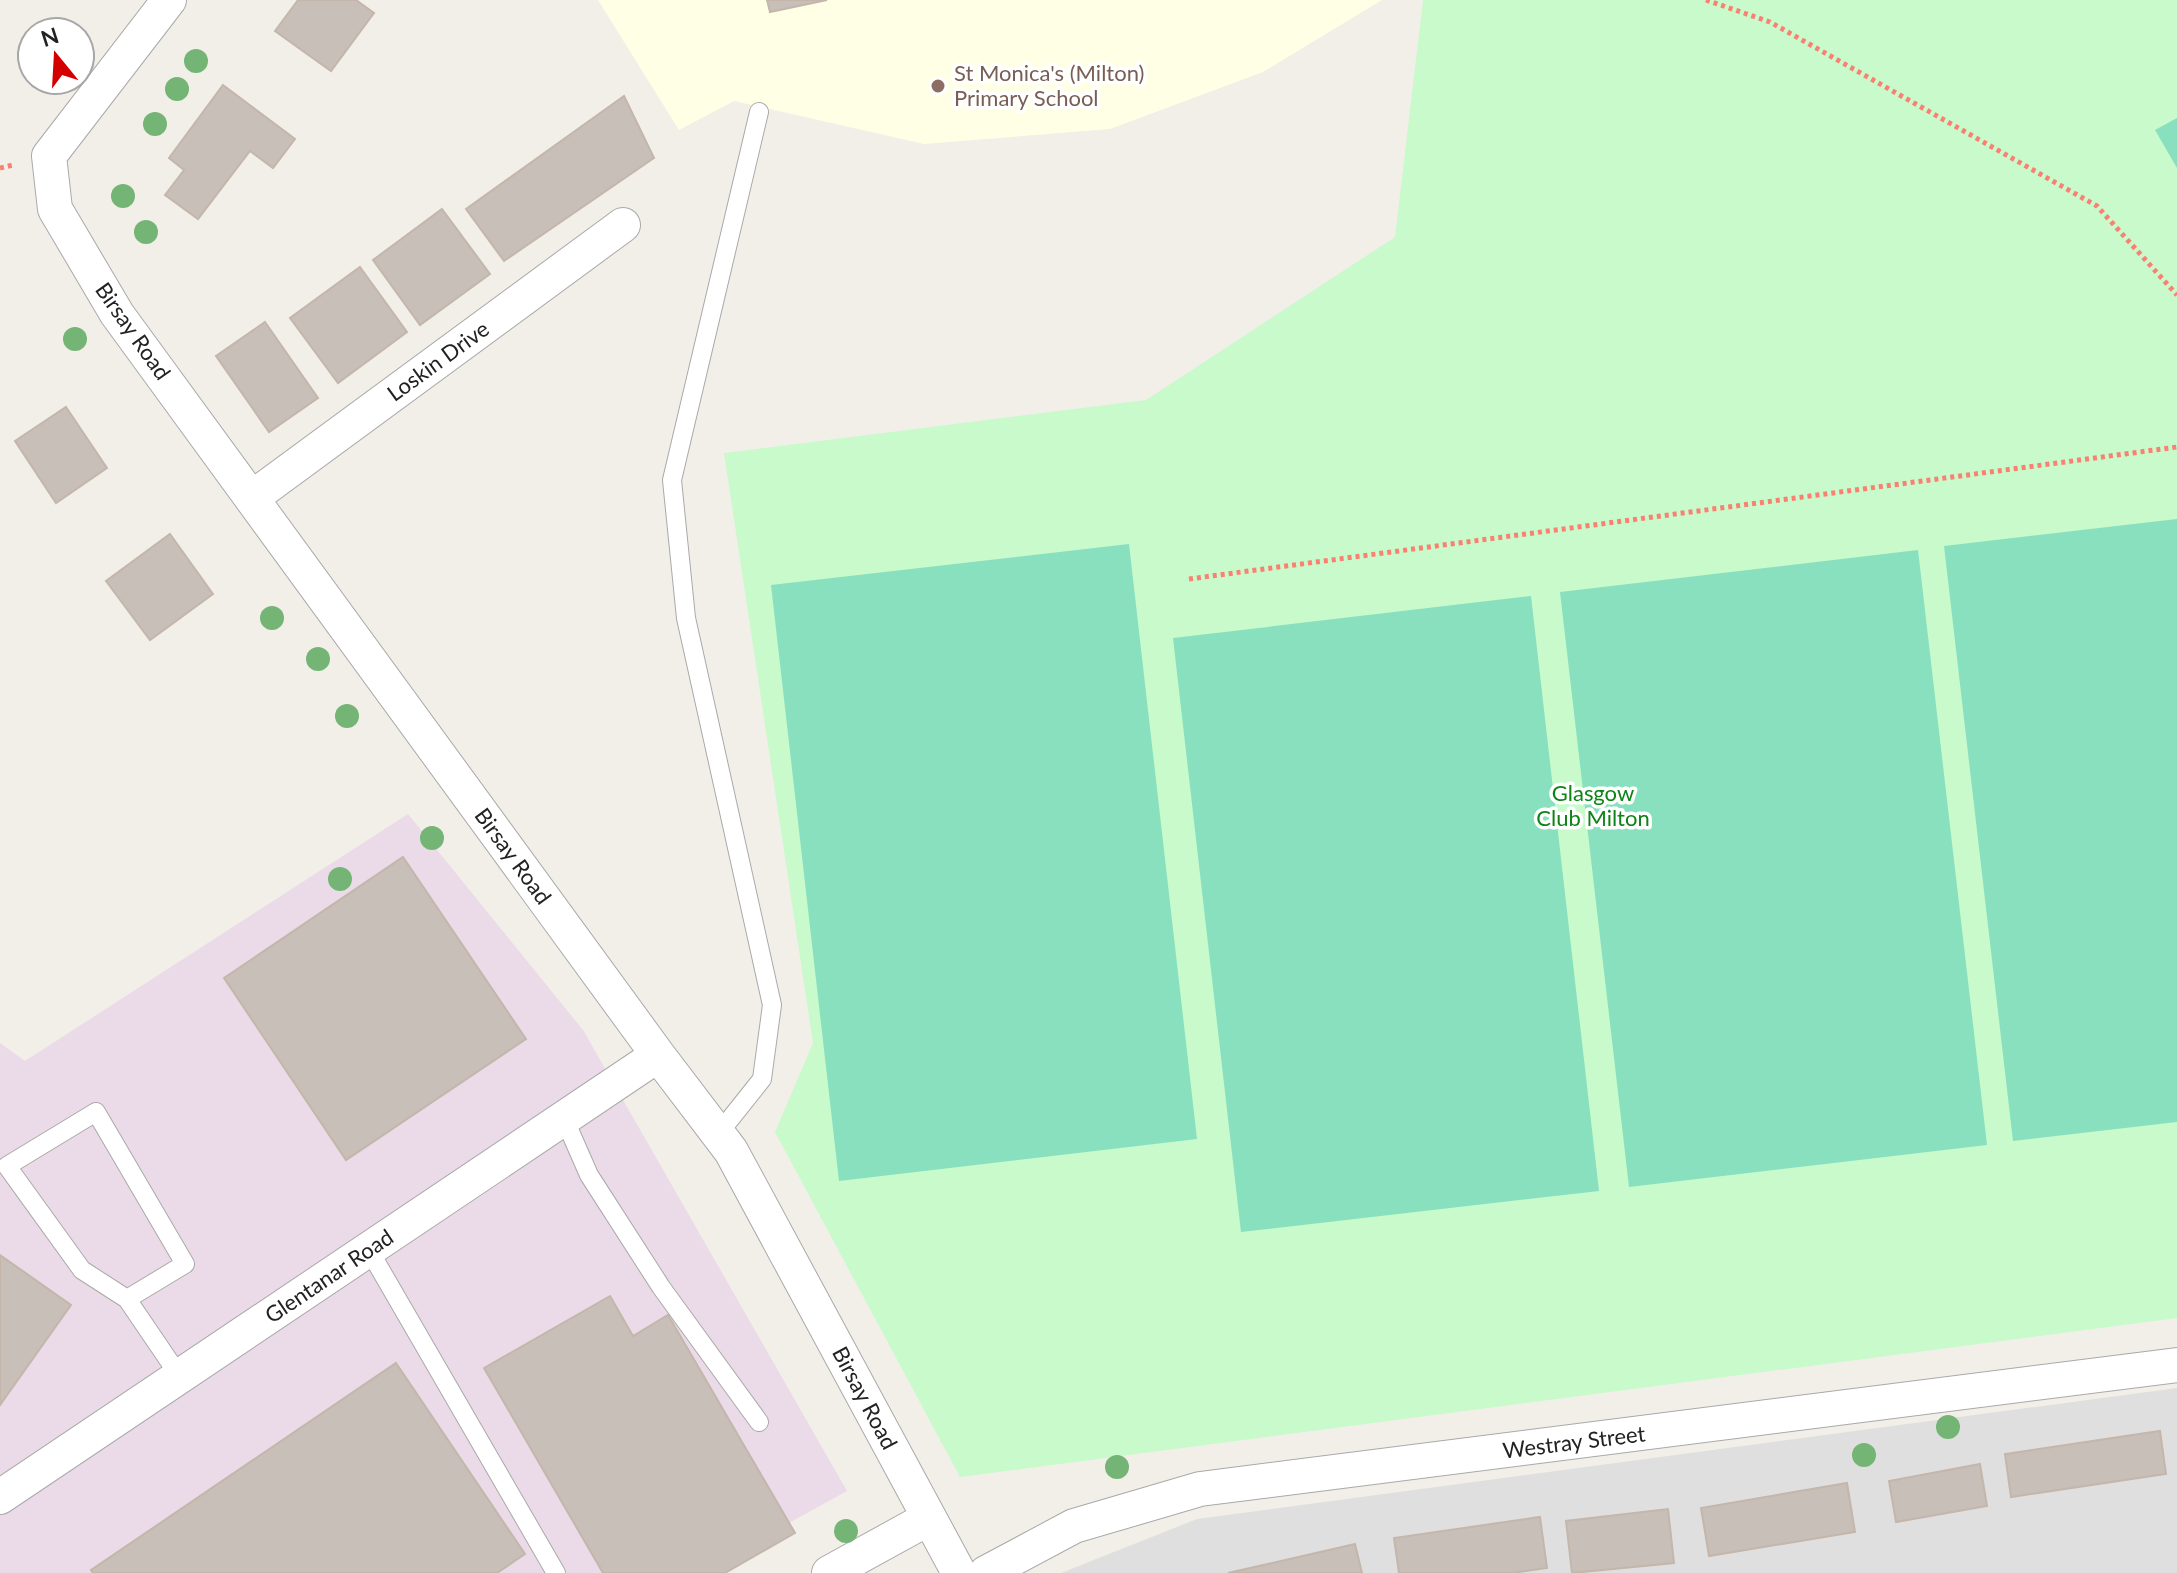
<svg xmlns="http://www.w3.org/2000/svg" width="2177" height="1573" font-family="Lato,sans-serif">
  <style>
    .residential { fill: #e0dfdf }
    .industrial { fill: #ebdbe8 }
    .education { fill: #ffffe5 }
    .park { fill: #c8facc }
    .pitch { fill: #88e0be }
    .building { fill: #c7bfb8; stroke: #c4b6ab; stroke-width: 2 }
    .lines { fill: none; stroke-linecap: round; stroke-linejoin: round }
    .service-casing { stroke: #a9a9a9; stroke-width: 20 }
    .minor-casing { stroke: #a9a9a9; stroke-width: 36 }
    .path { stroke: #fa8072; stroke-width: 5; stroke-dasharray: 4 4; stroke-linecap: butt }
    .service { stroke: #fff; stroke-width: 18 }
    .minor { stroke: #fff; stroke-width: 34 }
    .tree { fill: #74b475 }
    .education-dot { fill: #8d6e63; stroke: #fff; stroke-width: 3 }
    .labels { text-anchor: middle; stroke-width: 7; stroke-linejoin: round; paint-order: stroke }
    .education-label { font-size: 22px; fill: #785e54; stroke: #fff; text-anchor: start }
    .street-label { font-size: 22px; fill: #222; stroke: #fff }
    .park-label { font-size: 22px; fill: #0c8416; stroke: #fff }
  </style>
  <rect width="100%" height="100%" fill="#f2efe9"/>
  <path class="residential" d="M 2177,1388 L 2177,1573 L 1061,1573 L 1197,1519 Z"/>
  <path class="industrial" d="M 408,814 L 583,1030 L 847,1491 L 698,1573 L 0,1573 L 0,1043 L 25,1061 Z"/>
  <path class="education" d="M 598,0 L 1382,0 L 1263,72 L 1110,129 L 924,144 L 734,101 L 679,130 Z"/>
  <path class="park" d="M 1423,0 L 2177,0 L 2177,1318 L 960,1477 L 775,1132 L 813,1043 L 724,453 L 1146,400 L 1395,237 Z"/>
  <path class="pitch" d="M 2177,118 L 2177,168 L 2155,130 Z
    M 2177,519 L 2177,1122 L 2013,1141 L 1944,546 Z
    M 1129,544 L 1197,1139 L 839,1181 L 771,585 Z
    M 1918,550 L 1987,1145 L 1629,1187 L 1560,592 Z
    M 1531,596 L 1599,1191 L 1241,1232 L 1173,638 Z"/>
  <path class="building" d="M 298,0 L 356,0 L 374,13 L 331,71 L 275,31 Z
    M 767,0 L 827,0 L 770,12 Z
    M 223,85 L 295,139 L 273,168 L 250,151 L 198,219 L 165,195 L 184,170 L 169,158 Z
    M 624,96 L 654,158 L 504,261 L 466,209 Z
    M 442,209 L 490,274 L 420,325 L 373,260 Z
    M 360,267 L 407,332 L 338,383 L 290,318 Z
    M 265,322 L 318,398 L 269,432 L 216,356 Z
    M 66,407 L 107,468 L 56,503 L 15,441 Z
    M 170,534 L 213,594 L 150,640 L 106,581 Z
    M 403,857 L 526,1039 L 346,1160 L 224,978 Z
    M 0,1255 L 71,1305 L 0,1405 Z
    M 610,1296 L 633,1336 L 668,1315 L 795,1533 L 725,1573 L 603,1573 L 484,1368 Z
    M 396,1363 L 525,1554 L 497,1573 L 93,1573 L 91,1570 Z
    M 2160,1431 L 2166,1474 L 2011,1497 L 2005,1454 Z
    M 1980,1464 L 1987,1506 L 1896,1522 L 1889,1481 Z
    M 1847,1483 L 1855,1532 L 1709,1556 L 1701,1508 Z
    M 1668,1509 L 1674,1563 L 1572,1573 L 1566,1521 Z
    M 1540,1517 L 1547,1568 L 1512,1573 L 1399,1573 L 1394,1538 Z
    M 1355,1544 L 1362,1573 L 1228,1573 Z"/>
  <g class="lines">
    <defs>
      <path id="service" d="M 564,1118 L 589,1175 L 661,1287 L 759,1422
        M 719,1133 L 762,1079 L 772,1005 L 686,618 L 672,480 L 759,112
        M 369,1250 L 556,1573
        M 127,1299 L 185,1264 L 96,1112 L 7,1166 L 82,1270 L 127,1299 L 180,1377"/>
      <path id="minor" d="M 169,0 L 49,156 L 55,209 L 117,314 L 658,1055 L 731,1151 L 959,1573
        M 253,497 L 623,225
        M 0,1497 L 658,1055
        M 829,1573 L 929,1518
        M 986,1573 L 1074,1526 L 1200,1489 L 2177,1365"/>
    </defs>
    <use href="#service" class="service-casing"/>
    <use href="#minor" class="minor-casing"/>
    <path class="path" d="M 1706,0 L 1770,22 L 2097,206 L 2177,295
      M 0,168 L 13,165
      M 1189,579 L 2177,447"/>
    <use href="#service" class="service"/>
    <use href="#minor" class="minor"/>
  </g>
  <g class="tree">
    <circle cx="196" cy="61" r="12"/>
    <circle cx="177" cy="89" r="12"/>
    <circle cx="155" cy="124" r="12"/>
    <circle cx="123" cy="196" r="12"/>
    <circle cx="146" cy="232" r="12"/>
    <circle cx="75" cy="339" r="12"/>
    <circle cx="272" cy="618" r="12"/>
    <circle cx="318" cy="659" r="12"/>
    <circle cx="347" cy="716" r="12"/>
    <circle cx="432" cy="838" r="12"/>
    <circle cx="340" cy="879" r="12"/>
    <circle cx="1948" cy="1427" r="12"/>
    <circle cx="1864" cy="1455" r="12"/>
    <circle cx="1117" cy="1467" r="12"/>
    <circle cx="846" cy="1531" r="12"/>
  </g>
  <circle class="education-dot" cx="938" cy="86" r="8"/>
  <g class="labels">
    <g class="education-label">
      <text x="954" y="81">St Monica's (Milton)<tspan x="954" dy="25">Primary School</tspan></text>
    </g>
    <g class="street-label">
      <text transform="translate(133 331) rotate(55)" y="8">Birsay Road</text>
      <text transform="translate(438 361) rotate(-36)" y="8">Loskin Drive</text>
      <text transform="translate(513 856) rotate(54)" y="8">Birsay Road</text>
      <text transform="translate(329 1276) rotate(-34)" y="8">Glentanar Road</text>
      <text transform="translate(865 1398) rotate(62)" y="8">Birsay Road</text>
      <text transform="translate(1574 1442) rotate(-7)" y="8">Westray Street</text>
    </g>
    <g class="park-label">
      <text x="1593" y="801">Glasgow<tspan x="1593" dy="25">Club Milton</tspan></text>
    </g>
  </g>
  <g transform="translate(56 56) rotate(342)"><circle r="38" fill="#ffffff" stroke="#a7a7a7" stroke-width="2"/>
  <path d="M0-6L14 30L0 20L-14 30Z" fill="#d40000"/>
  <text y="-12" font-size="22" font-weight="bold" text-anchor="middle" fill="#222222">N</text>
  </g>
</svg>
